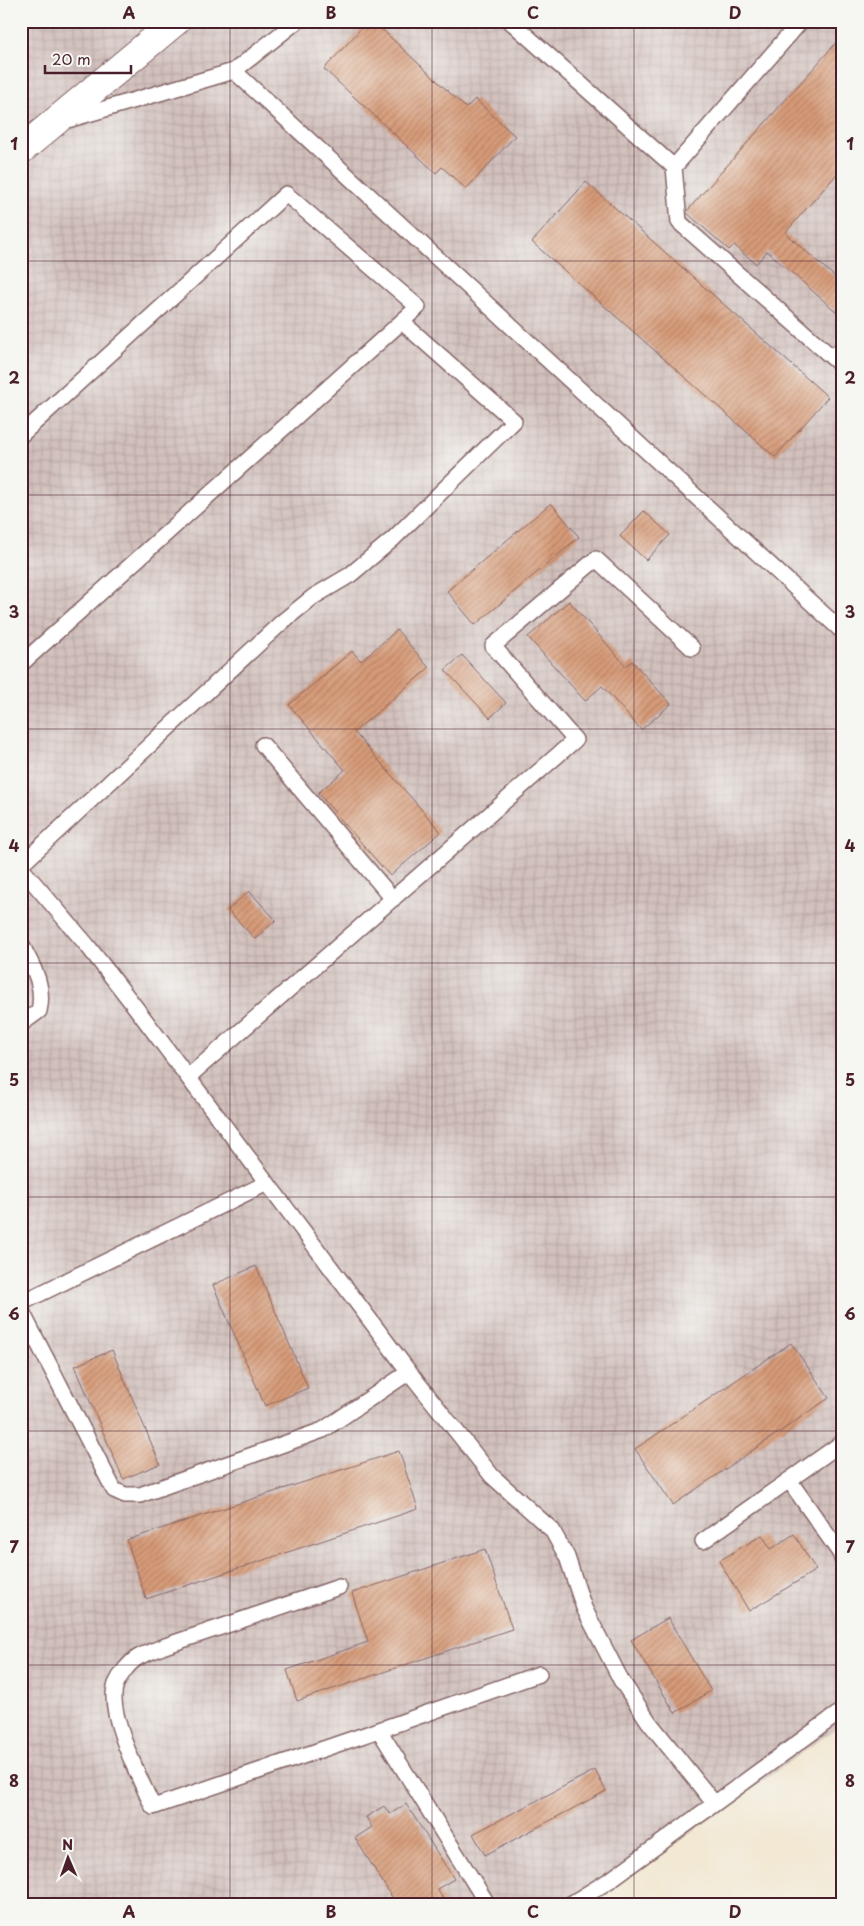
<svg xmlns="http://www.w3.org/2000/svg" width="864" height="1926" font-family="'Playpen Sans',sans-serif">
  <style>
    .industrial { fill: url(#industrial-grid) }
    .building { fill: url(#building-hatch) }
    .lines { fill: none; stroke-linecap: round; stroke-linejoin: round }
    .lane-casing { stroke: #856566; stroke-width: 18 }
    .secondary-casing { stroke: #856566; stroke-width: 30 }
    .lane { stroke: #fff; stroke-width: 15 }
    .secondary { stroke: #fff; stroke-width: 28 }
    .grid { fill: none; stroke: #4a1f2b; stroke-width: 1; stroke-opacity: 0.55 }
    .neatline { fill: none; stroke: #4a1f2b; stroke-width: 2 }
    .grid-label { font-size: 16px; text-anchor: middle; font-weight: bold; fill: #4a1f2b }
  </style>
  <defs>
    <pattern id="industrial-grid" width="8" height="8" patternUnits="userSpaceOnUse" patternTransform="scale(1.25)"><rect width="8" height="8" fill="#d1c0bc"/><path d="M0 4h8M4 0v8" fill="none" stroke="#b5a5a2"/></pattern>
    <pattern id="building-hatch" width="6" height="6" patternUnits="userSpaceOnUse" patternTransform="scale(1.25)"><rect width="6" height="6" fill="#d79b78"/><path d="M-1 1l2-2M0 6l6-6M5 7l2-2" fill="none" stroke="#b07e63"/></pattern>
  </defs>
  <rect width="100%" height="100%" fill="#f6f6f2"/>
  <filter id="ink" filterUnits="userSpaceOnUse"><feTurbulence type="fractalNoise" baseFrequency=".02" numOctaves="2"/><feDisplacementMap in="SourceGraphic" scale="10" xChannelSelector="R" yChannelSelector="G"/><feConvolveMatrix kernelMatrix="1 2 1 2 8 2 1 2 1" color-interpolation-filters="sRGB"/></filter>
  <filter id="wash" filterUnits="userSpaceOnUse"><feTurbulence type="fractalNoise" baseFrequency=".0096" numOctaves="4" result="noise"/><feDisplacementMap in="SourceGraphic" scale="20" xChannelSelector="R" yChannelSelector="G"/><feGaussianBlur stdDeviation="1.12" result="paint"/><feColorMatrix in="noise" values="0 0 0 0 0 0 0 0 0 0 0 0 0 0 0 0 0 1.4 0 .05"/><feComposite in="paint" operator="in"/></filter>
  <g filter="url(#wash)">
    <rect width="100%" height="100%" fill="#f2e8d3"/>
    <path class="industrial" d="M 21,21 L 843,21 L 843,1723 L 589,1905 L 21,1905 Z"/>
    <g id="blocks">
      <path class="building" d="M 368,21 L 373,21 L 466,108 L 475,99 L 515,136 L 466,189 L 442,167 L 436,173 L 324,69 Z
        M 843,35 L 843,167 L 785,233 L 841,282 L 843,280 L 843,312 L 840,315 L 767,251 L 756,264 L 734,245 L 729,250 L 686,212 Z
        M 586,182 L 828,397 L 775,457 L 532,242 Z
        M 551,503 L 579,537 L 475,625 L 447,591 Z
        M 644,511 L 670,535 L 646,560 L 620,536 Z
        M 569,601 L 626,666 L 632,661 L 671,704 L 641,730 L 602,686 L 585,701 L 528,637 Z
        M 397,630 L 429,668 L 354,732 L 441,832 L 390,876 L 318,793 L 345,770 L 289,705 L 352,651 L 361,661 Z
        M 462,655 L 506,703 L 490,718 L 445,670 Z
        M 249,891 L 276,920 L 255,939 L 228,910 Z
        M 256,1266 L 308,1388 L 265,1406 L 213,1285 Z
        M 791,1343 L 829,1398 L 673,1505 L 635,1449 Z
        M 112,1350 L 160,1464 L 123,1479 L 75,1366 Z
        M 399,1451 L 418,1509 L 146,1599 L 127,1540 Z
        M 794,1534 L 816,1570 L 749,1611 L 719,1561 L 762,1535 L 771,1549 Z
        M 485,1549 L 512,1629 L 297,1701 L 287,1670 L 368,1642 L 352,1593 Z
        M 668,1618 L 711,1691 L 675,1713 L 631,1640 Z
        M 595,1770 L 606,1791 L 485,1855 L 473,1834 Z
        M 406,1804 L 454,1879 L 437,1889 L 445,1902 L 440,1905 L 424,1905 L 422,1901 L 416,1905 L 397,1905 L 355,1838 L 372,1827 L 366,1817 L 384,1806 L 390,1814 Z"/>
    </g>
  </g>
  <g filter="url(#ink)">
    <use href="#blocks" fill-opacity="0" stroke="#856566" stroke-width="1"/>
    <g class="lines">
      <defs>
        <path id="lane" d="M 510,21 L 674,167 L 679,222 L 843,367
          M 234,71 L 297,21
          M 64,121 L 234,71 L 843,632
          M 674,167 L 801,21
          M 833,358 L 843,347
          M 21,435 L 286,194 L 418,307 L 21,664
          M 263,745 L 393,899
          M 21,865 L 282,622 L 313,597 L 350,575 L 393,539 L 514,421 L 402,322
          M 21,868 L 87,945 L 136,1008 L 409,1372 L 492,1476 L 552,1530 L 567,1557 L 584,1608 L 621,1680 L 649,1722 L 714,1803
          M 21,944 C 33,967 45,985 39,1011 L 21,1024
          M 188,1077 L 575,740 L 493,646 L 596,559 L 692,648
          M 21,1303 L 267,1183
          M 21,1310 L 114,1490 L 125,1495 L 140,1495 L 323,1430 L 409,1372
          M 789,1480 L 840,1553 L 843,1561
          M 703,1541 L 843,1442
          M 339,1587 L 162,1647 C 154,1651 145,1653 137,1658 C 129,1663 120,1675 116,1684 C 105,1711 141,1781 153,1807 L 379,1730 L 488,1905
          M 379,1730 L 539,1674
          M 569,1905 L 610,1880 L 843,1710"/>
        <path id="secondary" d="M 21,150 L 176,21"/>
      </defs>
      <use href="#lane" class="lane-casing"/>
      <use href="#secondary" class="secondary-casing"/>
      <use href="#lane" class="lane"/>
      <use href="#secondary" class="secondary"/>
    </g>
  </g>
  <path class="grid" d="M 230,21 L 230,1905M 432,21 L 432,1905M 634,21 L 634,1905M 21,261 L 843,261M 21,495 L 843,495M 21,729 L 843,729M 21,963 L 843,963M 21,1197 L 843,1197M 21,1431 L 843,1431M 21,1665 L 843,1665"/>
  <rect width="864" height="1926" fill="none" stroke="#f6f6f2" stroke-width="55"/>
  <g transform="translate(68 1858) rotate(358)" stroke="#f6f6f2" stroke-width="4" paint-order="stroke">
  <path d="M0-4L9 19L0 12L-9 19Z" fill="#4a1f2b"/>
  <text y="-8" font-size="14" font-weight="bold" text-anchor="middle" fill="#4a1f2b">N</text>
  </g>
  <path d="M45 65v8h86v-8" fill="none" stroke="#4a1f2b" stroke-width="2.5"/>
  <text x="52" y="65" font-size="15" fill="#4a1f2b" stroke="#f6f6f2" stroke-width="4" paint-order="stroke">20 m</text>
  <rect x="28" y="28" width="808" height="1870" class="neatline"/>
  <g class="grid-label">
    <text x="129" y="19">A</text>
    <text x="331" y="19">B</text>
    <text x="533" y="19">C</text>
    <text x="735" y="19">D</text>
    <text x="14" y="150">1</text>
    <text x="850" y="150">1</text>
    <text x="14" y="384">2</text>
    <text x="850" y="384">2</text>
    <text x="14" y="618">3</text>
    <text x="850" y="618">3</text>
    <text x="14" y="852">4</text>
    <text x="850" y="852">4</text>
    <text x="14" y="1086">5</text>
    <text x="850" y="1086">5</text>
    <text x="14" y="1320">6</text>
    <text x="850" y="1320">6</text>
    <text x="14" y="1553">7</text>
    <text x="850" y="1553">7</text>
    <text x="14" y="1787">8</text>
    <text x="850" y="1787">8</text>
    <text x="129" y="1918">A</text>
    <text x="331" y="1918">B</text>
    <text x="533" y="1918">C</text>
    <text x="735" y="1918">D</text>
  </g>
</svg>
